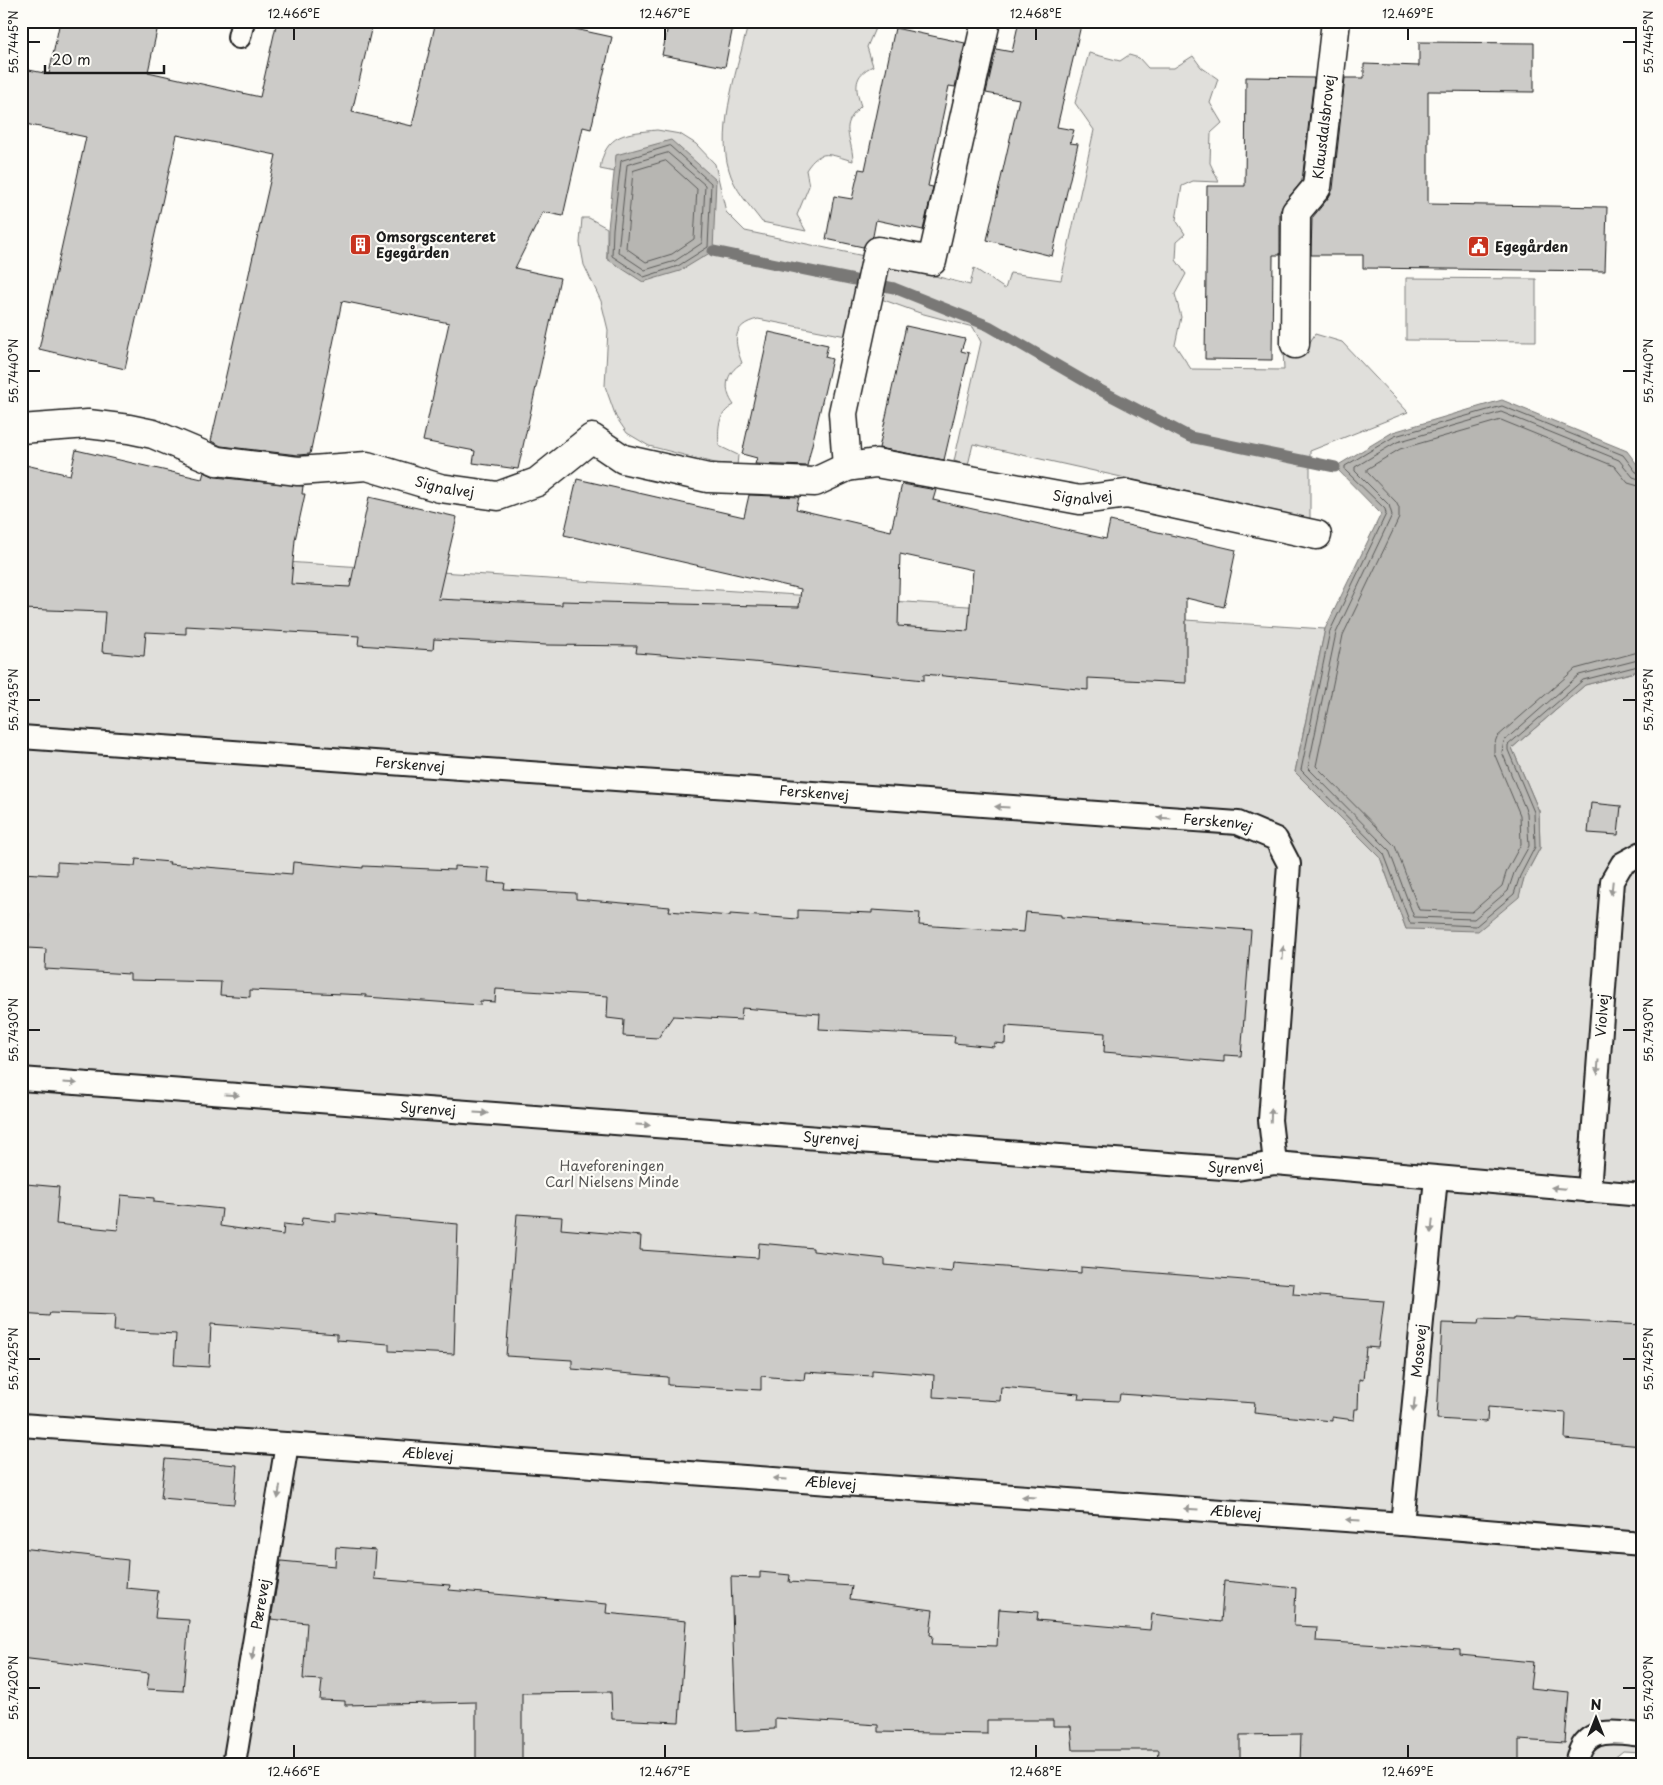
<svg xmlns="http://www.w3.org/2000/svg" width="1663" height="1785" font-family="'Playpen Sans',sans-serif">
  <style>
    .green { fill: #e0dfdb; stroke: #7e7e7c }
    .water { fill: #b7b6b2; stroke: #797876 }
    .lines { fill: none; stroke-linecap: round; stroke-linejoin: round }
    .shore { stroke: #5a5a58; stroke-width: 1 }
    .stream { stroke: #797876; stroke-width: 11 }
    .building { fill: #cccbc8; stroke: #1c1c1c; fill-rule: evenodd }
    .lane-casing { stroke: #1c1c1c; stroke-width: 26 }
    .street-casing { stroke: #1c1c1c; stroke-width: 31 }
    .lane { stroke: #fdfcf7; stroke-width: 22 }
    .street { stroke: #fdfcf7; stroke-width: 28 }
    .oneway { fill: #989794 }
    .ticks { fill: none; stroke: #1c1c1c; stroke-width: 2 }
    .labels { text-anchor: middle; stroke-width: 4.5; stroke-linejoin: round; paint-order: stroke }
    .street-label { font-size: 14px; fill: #1c1c1c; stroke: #fdfcf7 }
    .poi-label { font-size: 14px; font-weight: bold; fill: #1c1c1c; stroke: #fdfcf7; text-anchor: start }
    .park-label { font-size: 14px; fill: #575655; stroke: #fdfcf7 }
    .neatline { fill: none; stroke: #1c1c1c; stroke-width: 2 }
    .ticks-label { font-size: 12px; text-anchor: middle; fill: #1c1c1c }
  </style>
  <rect width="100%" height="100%" fill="#fdfcf7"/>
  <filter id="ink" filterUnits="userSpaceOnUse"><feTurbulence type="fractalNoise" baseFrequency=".02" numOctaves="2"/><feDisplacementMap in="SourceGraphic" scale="10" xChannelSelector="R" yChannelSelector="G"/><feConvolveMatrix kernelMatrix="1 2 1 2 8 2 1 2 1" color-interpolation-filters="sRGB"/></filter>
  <g filter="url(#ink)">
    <path class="green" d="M 749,21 L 866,21 L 876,26 L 867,47 L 873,66 C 853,75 855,88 861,106 C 838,128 852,134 853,161 C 830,155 821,147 806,170 L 809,186 L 797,215 L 806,231 L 762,222 C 750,206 734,189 729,170 C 716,128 739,63 749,21 Z
      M 1089,53 L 1120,61 L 1129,55 L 1139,58 L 1148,68 L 1174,68 L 1193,56 L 1201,67 L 1218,79 L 1210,103 L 1222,123 L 1211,133 L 1210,163 L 1219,182 L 1193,181 L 1182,186 L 1176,220 L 1185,234 L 1177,241 L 1176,260 L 1186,274 L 1175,294 L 1181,317 L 1175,345 L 1191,369 L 1284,370 L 1283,349 L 1307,347 L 1315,334 L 1342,342 L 1408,412 L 1310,451 L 1310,519 L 973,444 L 968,465 L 954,461 L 981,342 L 973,327 L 920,313 L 881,299 L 888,264 L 970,285 L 974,268 L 1005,289 L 1010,273 L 1061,280 L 1094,130 L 1075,103 Z
      M 657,130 L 680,134 L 696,144 L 715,164 L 726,212 L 745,231 L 864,256 L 846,336 L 758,319 C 731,325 734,342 742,363 C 725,373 723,390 734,405 C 717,414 718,429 719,446 L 738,455 L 737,466 L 715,463 L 649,446 L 627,433 L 616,417 L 605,386 L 608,330 L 601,301 L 584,265 L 580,243 L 582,218 L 589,218 L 607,228 L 607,259 L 617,155 L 615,172 L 600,169 C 605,133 627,133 657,130 Z
      M 1406,278 L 1536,279 L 1536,341 L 1406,340 Z
      M 21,545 L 1325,629 L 1295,772 L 1380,857 L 1406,929 L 1518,897 L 1524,878 L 1540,848 L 1539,811 L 1512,748 L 1585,685 L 1642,670 L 1642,1752 L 1623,1751 L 1607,1764 L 21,1764 Z"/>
    <path class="water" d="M 671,140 L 716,180 L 713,251 L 680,271 L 643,282 L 607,259 L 608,228 L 616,155 Z
      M 1502,400 L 1627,451 L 1642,471 L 1642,670 L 1585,685 L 1512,748 L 1539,811 L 1540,848 L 1524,878 L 1519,897 L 1478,931 L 1406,929 L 1380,857 L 1295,772 L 1325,629 L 1381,514 L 1335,467 L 1393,432 Z"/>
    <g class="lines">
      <path class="shore" d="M 670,146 L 711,183 L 708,247 L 678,266 L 644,277 L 612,256 L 613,229 L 621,161 Z
        M 668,153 L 705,185 L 702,243 L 675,261 L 645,270 L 618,252 L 627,165 Z
        M 666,161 L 697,189 L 694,239 L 672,254 L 646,262 L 626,248 L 633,171 Z
        M 1642,473 L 1636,472 L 1623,455 L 1502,406 L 1395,436 L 1345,466 L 1345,470 L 1385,509 L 1386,514 L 1330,631 L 1301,770 L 1384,854 L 1410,923 L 1476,926 L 1514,894 L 1520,876 L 1535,847 L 1534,812 L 1508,750 L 1508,745 L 1583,680 L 1642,665
        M 1642,480 L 1633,477 L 1619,460 L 1501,412 L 1397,442 L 1355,467 L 1355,471 L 1389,505 L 1392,515 L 1336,633 L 1308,768 L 1389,850 L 1414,917 L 1474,919 L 1508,891 L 1514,873 L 1529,846 L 1527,813 L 1502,752 L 1504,741 L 1579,675 L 1642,659
        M 1642,487 L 1628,483 L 1614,466 L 1501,420 L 1400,449 L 1367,469 L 1367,472 L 1396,502 L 1399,508 L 1399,518 L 1343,635 L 1316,766 L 1395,846 L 1419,910 L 1472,912 L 1502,886 L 1507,870 L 1521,844 L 1520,815 L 1494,753 L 1494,745 L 1497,737 L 1575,669 L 1642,651"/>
      <path class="stream" d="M 713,251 L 894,288 L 989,326 L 1100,390 L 1190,437 L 1335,467"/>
    </g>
    <path class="building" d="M 60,21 L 159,21 L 148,72 L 260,97 L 277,21 L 373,21 L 352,112 L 412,126 L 436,21 L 538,21 L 612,37 L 591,129 L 583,127 L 563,216 L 543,212 L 515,268 L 560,278 L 518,469 L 473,463 L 475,451 L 423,441 L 449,323 L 342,301 L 310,454 L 298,455 L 221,446 L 211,441 L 276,155 L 177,135 L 125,369 L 39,349 L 86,137 L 21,123 L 21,102 L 29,70 L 49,74 Z
      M 669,21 L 734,21 L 725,67 L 662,55 Z
      M 1019,21 L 1082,21 L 1057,127 L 1074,130 L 1070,143 L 1078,144 L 1052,256 L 987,240 L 1019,99 L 986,93 L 996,49 L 1012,52 Z
      M 895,28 L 965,43 L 955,87 L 949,86 L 928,186 L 933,187 L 923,230 L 876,220 L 873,236 L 863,247 L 826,239 L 834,196 L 852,199 L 859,169 L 865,170 Z
      M 1419,42 L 1534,43 L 1534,92 L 1428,91 L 1428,204 L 1607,207 L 1605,271 L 1363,268 L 1363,255 L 1311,255 L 1312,218 L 1329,197 L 1333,189 L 1345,78 L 1364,78 L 1364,64 L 1419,66 Z
      M 1246,77 L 1314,78 L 1302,181 L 1284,203 L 1280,212 L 1280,255 L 1273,255 L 1272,360 L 1205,359 L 1207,186 L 1245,186 Z
      M 906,326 L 965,339 L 961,351 L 969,353 L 944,460 L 879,448 Z
      M 769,332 L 828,345 L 825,357 L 832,359 L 807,466 L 755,464 L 757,458 L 742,454 Z
      M 76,450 L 202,479 L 204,472 L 215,477 L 303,486 L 302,494 L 305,494 L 295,540 L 291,584 L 350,587 L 369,497 L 457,517 L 438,599 L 562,605 L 562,601 L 799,607 L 801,589 L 564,535 L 577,479 L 744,517 L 749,495 L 799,497 L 796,509 L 891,531 L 902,484 L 936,490 L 933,500 L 1106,539 L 1110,521 L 1236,550 L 1224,607 L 1186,598 L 1186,683 L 1088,678 L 1088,690 L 924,674 L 924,680 L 753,662 L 636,653 L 637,646 L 546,645 L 434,639 L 433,650 L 358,645 L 359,636 L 186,626 L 186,634 L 146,632 L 144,656 L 102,652 L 105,612 L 21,609 L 21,464 L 70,475 ZM 900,554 L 973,570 L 968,631 L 898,626 Z
      M 1591,803 L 1621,806 L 1618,835 L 1588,833 Z
      M 136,859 L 170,862 L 169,864 L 292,874 L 293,862 L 363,868 L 363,866 L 454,870 L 454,866 L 489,868 L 488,882 L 505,883 L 504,889 L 576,893 L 576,899 L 670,907 L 669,911 L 730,916 L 730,914 L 798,919 L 798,910 L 872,913 L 872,910 L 920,913 L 919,925 L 1024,932 L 1026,912 L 1061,915 L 1061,917 L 1251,930 L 1241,1056 L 1224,1055 L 1224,1062 L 1104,1052 L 1105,1033 L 1006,1026 L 1005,1044 L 994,1043 L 994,1047 L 954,1043 L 955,1036 L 819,1029 L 820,1014 L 742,1008 L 741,1020 L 673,1016 L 658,1038 L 623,1036 L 624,1020 L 607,1018 L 608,996 L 496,989 L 495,1002 L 480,1001 L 480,1005 L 366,997 L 366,995 L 250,990 L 250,997 L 220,995 L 221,982 L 130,980 L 130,974 L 45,969 L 46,949 L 27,948 L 29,913 L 21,912 L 21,873 L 57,875 L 57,862 L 135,866 Z
      M 26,1184 L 59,1187 L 56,1224 L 118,1230 L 121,1195 L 154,1198 L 154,1202 L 222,1209 L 220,1226 L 283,1235 L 284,1224 L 301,1226 L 302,1218 L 336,1222 L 336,1213 L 458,1224 L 454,1354 L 389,1351 L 389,1344 L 337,1340 L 337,1334 L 211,1324 L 209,1367 L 174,1365 L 176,1334 L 114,1331 L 115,1315 L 50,1313 L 49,1316 L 21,1314 L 21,1245 Z
      M 517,1214 L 562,1217 L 561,1229 L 641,1236 L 640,1250 L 758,1258 L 759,1243 L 813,1248 L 813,1251 L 885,1259 L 885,1265 L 952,1272 L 953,1263 L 1081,1273 L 1081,1267 L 1294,1284 L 1293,1294 L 1384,1301 L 1378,1348 L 1366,1347 L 1363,1380 L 1359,1379 L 1358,1409 L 1355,1409 L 1354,1420 L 1332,1417 L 1332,1421 L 1254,1413 L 1255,1403 L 1120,1394 L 1119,1401 L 1078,1399 L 1079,1394 L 1001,1387 L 1000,1401 L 933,1397 L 934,1375 L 872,1370 L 872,1376 L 805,1372 L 804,1380 L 761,1376 L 761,1390 L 668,1385 L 668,1377 L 572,1369 L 572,1360 L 506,1356 Z
      M 1514,1318 L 1642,1325 L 1642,1446 L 1565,1439 L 1566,1413 L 1488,1407 L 1487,1422 L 1437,1419 L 1442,1323 L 1478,1324 L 1479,1319 L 1514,1320 Z
      M 165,1459 L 237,1465 L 234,1504 L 161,1498 Z
      M 336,1547 L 376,1550 L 374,1579 L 450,1585 L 449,1590 L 607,1604 L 606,1613 L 686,1621 L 679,1722 L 612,1719 L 611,1692 L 522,1693 L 522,1764 L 476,1764 L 476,1702 L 345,1705 L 345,1701 L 320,1700 L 322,1680 L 303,1679 L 307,1623 L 271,1619 L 281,1561 L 335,1566 Z
      M 21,1548 L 128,1560 L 126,1588 L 158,1591 L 155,1618 L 189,1620 L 183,1691 L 147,1689 L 149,1673 L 21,1658 Z
      M 760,1572 L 790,1575 L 789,1582 L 852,1586 L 850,1599 L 933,1610 L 930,1635 L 933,1636 L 932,1644 L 997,1646 L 999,1609 L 1038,1612 L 1037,1620 L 1150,1630 L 1152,1614 L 1221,1622 L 1224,1581 L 1296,1588 L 1294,1626 L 1317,1627 L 1316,1641 L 1460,1650 L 1460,1655 L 1533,1662 L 1530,1688 L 1569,1692 L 1565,1743 L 1519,1740 L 1519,1764 L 1300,1764 L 1301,1734 L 1240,1735 L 1240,1764 L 1158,1764 L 1159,1750 L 1073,1750 L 1071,1726 L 1053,1726 L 1053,1720 L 987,1720 L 987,1734 L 878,1732 L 878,1725 L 775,1718 L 775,1729 L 736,1731 L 731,1577 L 760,1578 Z"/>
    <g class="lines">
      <defs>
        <g id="lane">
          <path d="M 239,37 L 243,21"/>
          <path id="s1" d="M 21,737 L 1238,823 L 1276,839 L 1289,864 L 1270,1120 L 1275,1163"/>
          <path id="s2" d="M 21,1079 L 1237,1169 L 1275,1163 L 1642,1195"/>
          <path id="s3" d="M 1589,1191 L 1612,881 L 1622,864 L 1642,853"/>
          <path id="s4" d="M 21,1425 L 1402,1524 L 1642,1544"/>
          <path id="s5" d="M 1402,1524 L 1436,1178"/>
          <path id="s6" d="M 234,1764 L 287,1444"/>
          <path d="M 1577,1764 C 1576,1758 1579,1754 1581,1749 C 1592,1726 1621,1733 1642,1735"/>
        </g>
        <g id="street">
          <path id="s7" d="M 1295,344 L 1296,212 L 1317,187 L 1336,21"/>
          <path id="s8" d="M 21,429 L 88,424 L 129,429 L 153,434 L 217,461 L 298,471 L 367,466 L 440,488 L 498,496 L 537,482 L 592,438 L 623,459 L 708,478 L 815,482 L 847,467 L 876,463 L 1080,500 L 1127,494 L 1317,535"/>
          <path d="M 847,467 L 843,413 L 878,251 L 932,261 L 986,21"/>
        </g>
      </defs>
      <use href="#lane" class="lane-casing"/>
      <use href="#street" class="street-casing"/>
      <use href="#lane" class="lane"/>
      <use href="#street" class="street"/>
    </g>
    <defs><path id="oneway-solid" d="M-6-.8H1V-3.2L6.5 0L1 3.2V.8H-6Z" transform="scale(1.25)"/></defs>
    <g class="oneway">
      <use href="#oneway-solid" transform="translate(1002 807) rotate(-176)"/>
      <use href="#oneway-solid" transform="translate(1164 818) rotate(-176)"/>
      <use href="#oneway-solid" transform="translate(1612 888) rotate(96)"/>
      <use href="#oneway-solid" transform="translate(1283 953) rotate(-86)"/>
      <use href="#oneway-solid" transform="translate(1598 1067) rotate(94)"/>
      <use href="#oneway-solid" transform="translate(70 1083) rotate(4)"/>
      <use href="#oneway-solid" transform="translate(232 1095) rotate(4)"/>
      <use href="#oneway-solid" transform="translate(481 1113) rotate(4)"/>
      <use href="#oneway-solid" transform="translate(1271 1115) rotate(-88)"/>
      <use href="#oneway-solid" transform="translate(643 1125) rotate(4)"/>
      <use href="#oneway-solid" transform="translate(1558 1188) rotate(-175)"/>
      <use href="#oneway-solid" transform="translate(1432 1226) rotate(96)"/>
      <use href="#oneway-solid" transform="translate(1414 1405) rotate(96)"/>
      <use href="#oneway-solid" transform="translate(780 1479) rotate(-176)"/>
      <use href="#oneway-solid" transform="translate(279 1492) rotate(99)"/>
      <use href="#oneway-solid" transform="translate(1029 1497) rotate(-176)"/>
      <use href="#oneway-solid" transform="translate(1191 1509) rotate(-176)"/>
      <use href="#oneway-solid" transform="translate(1353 1520) rotate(-176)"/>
      <use href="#oneway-solid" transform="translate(253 1653) rotate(99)"/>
    </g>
  </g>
  <path class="ticks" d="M 294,28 L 294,40M 665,28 L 665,40M 1036,28 L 1036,40M 1408,28 L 1408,40M 28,42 L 40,42M 1623,42 L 1636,42M 28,371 L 40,371M 1623,371 L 1636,371M 28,700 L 40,700M 1623,700 L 1636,700M 28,1030 L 40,1030M 1623,1030 L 1636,1030M 28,1359 L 40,1359M 1623,1359 L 1636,1359M 28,1688 L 40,1688M 1623,1688 L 1636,1688M 294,1745 L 294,1758M 665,1745 L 665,1758M 1036,1745 L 1036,1758M 1408,1745 L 1408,1758"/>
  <defs>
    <symbol id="building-square" viewBox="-11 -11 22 22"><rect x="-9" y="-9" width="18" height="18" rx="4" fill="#c8321e" stroke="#fdfcf7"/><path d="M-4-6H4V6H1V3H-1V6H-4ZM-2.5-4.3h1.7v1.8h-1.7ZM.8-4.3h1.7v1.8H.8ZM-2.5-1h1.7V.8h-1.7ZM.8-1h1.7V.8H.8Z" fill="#fff"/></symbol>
    <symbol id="civic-square" viewBox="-11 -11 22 22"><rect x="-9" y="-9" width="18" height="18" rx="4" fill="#c8321e" stroke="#fdfcf7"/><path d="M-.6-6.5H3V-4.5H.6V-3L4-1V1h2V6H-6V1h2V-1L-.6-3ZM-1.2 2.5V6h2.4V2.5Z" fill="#fff"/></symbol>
  </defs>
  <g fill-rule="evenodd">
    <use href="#building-square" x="348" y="232" width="25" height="25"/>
    <use href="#civic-square" x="1466" y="234" width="25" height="25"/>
  </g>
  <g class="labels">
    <g class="street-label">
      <text dy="5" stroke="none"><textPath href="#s7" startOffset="225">Klausdalsbrovej</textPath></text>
      <text dy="5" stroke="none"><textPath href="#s8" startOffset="434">Signalvej</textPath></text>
      <text dy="5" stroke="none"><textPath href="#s8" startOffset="1106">Signalvej</textPath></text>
      <text dy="5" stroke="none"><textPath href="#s1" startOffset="390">Ferskenvej</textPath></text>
      <text dy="5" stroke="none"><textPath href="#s1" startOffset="795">Ferskenvej</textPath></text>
      <text dy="5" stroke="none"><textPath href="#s1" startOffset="1200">Ferskenvej</textPath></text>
      <text dy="5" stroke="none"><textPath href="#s3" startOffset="176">Violvej</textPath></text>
      <text dy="5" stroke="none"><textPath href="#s2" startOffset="408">Syrenvej</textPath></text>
      <text dy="5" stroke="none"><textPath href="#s2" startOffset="812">Syrenvej</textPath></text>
      <text dy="5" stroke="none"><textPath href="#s2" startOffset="1218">Syrenvej</textPath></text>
      <text dy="5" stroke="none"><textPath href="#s5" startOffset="174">Mosevej</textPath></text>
      <text dy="5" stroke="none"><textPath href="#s4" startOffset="408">Æblevej</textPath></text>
      <text dy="5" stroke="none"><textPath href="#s4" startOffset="812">Æblevej</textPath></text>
      <text dy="5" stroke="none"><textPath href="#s4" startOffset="1218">Æblevej</textPath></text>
      <text dy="5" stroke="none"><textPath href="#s6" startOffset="162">Pærevej</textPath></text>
    </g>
    <g class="poi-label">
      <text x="376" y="242">Omsorgscenteret<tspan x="376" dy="16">Egegården</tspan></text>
      <text x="1495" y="252">Egegården</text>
    </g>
    <g class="park-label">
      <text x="612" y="1171">Haveforeningen<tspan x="612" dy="16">Carl Nielsens Minde</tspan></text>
    </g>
  </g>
  <rect width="1663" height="1785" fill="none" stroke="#fdfcf7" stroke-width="55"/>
  <g transform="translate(1596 1718)" stroke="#fdfcf7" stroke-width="4" paint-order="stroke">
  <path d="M0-4L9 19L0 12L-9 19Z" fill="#1c1c1c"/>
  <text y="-8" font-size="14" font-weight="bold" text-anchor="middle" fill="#1c1c1c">N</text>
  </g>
  <path d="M45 65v8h119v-8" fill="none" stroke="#1c1c1c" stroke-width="2.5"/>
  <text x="52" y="65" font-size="15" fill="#1c1c1c" stroke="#fdfcf7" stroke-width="4" paint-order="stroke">20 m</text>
  <rect x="28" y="28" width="1608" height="1730" class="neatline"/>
  <g class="ticks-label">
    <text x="294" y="18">12.466°E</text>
    <text x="665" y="18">12.467°E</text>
    <text x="1036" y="18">12.468°E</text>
    <text x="1408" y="18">12.469°E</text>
    <text transform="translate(14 42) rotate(-90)" y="4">55.7445°N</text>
    <text transform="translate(1649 42) rotate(-90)" y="4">55.7445°N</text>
    <text transform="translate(14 371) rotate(-90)" y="4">55.7440°N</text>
    <text transform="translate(1649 371) rotate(-90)" y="4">55.7440°N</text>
    <text transform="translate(14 700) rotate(-90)" y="4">55.7435°N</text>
    <text transform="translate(1649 700) rotate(-90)" y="4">55.7435°N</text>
    <text transform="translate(14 1030) rotate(-90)" y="4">55.7430°N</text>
    <text transform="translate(1649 1030) rotate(-90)" y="4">55.7430°N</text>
    <text transform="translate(14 1359) rotate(-90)" y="4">55.7425°N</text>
    <text transform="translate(1649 1359) rotate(-90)" y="4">55.7425°N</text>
    <text transform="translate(14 1688) rotate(-90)" y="4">55.7420°N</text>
    <text transform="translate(1649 1688) rotate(-90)" y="4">55.7420°N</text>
    <text x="294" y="1776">12.466°E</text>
    <text x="665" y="1776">12.467°E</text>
    <text x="1036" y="1776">12.468°E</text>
    <text x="1408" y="1776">12.469°E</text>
  </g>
</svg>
